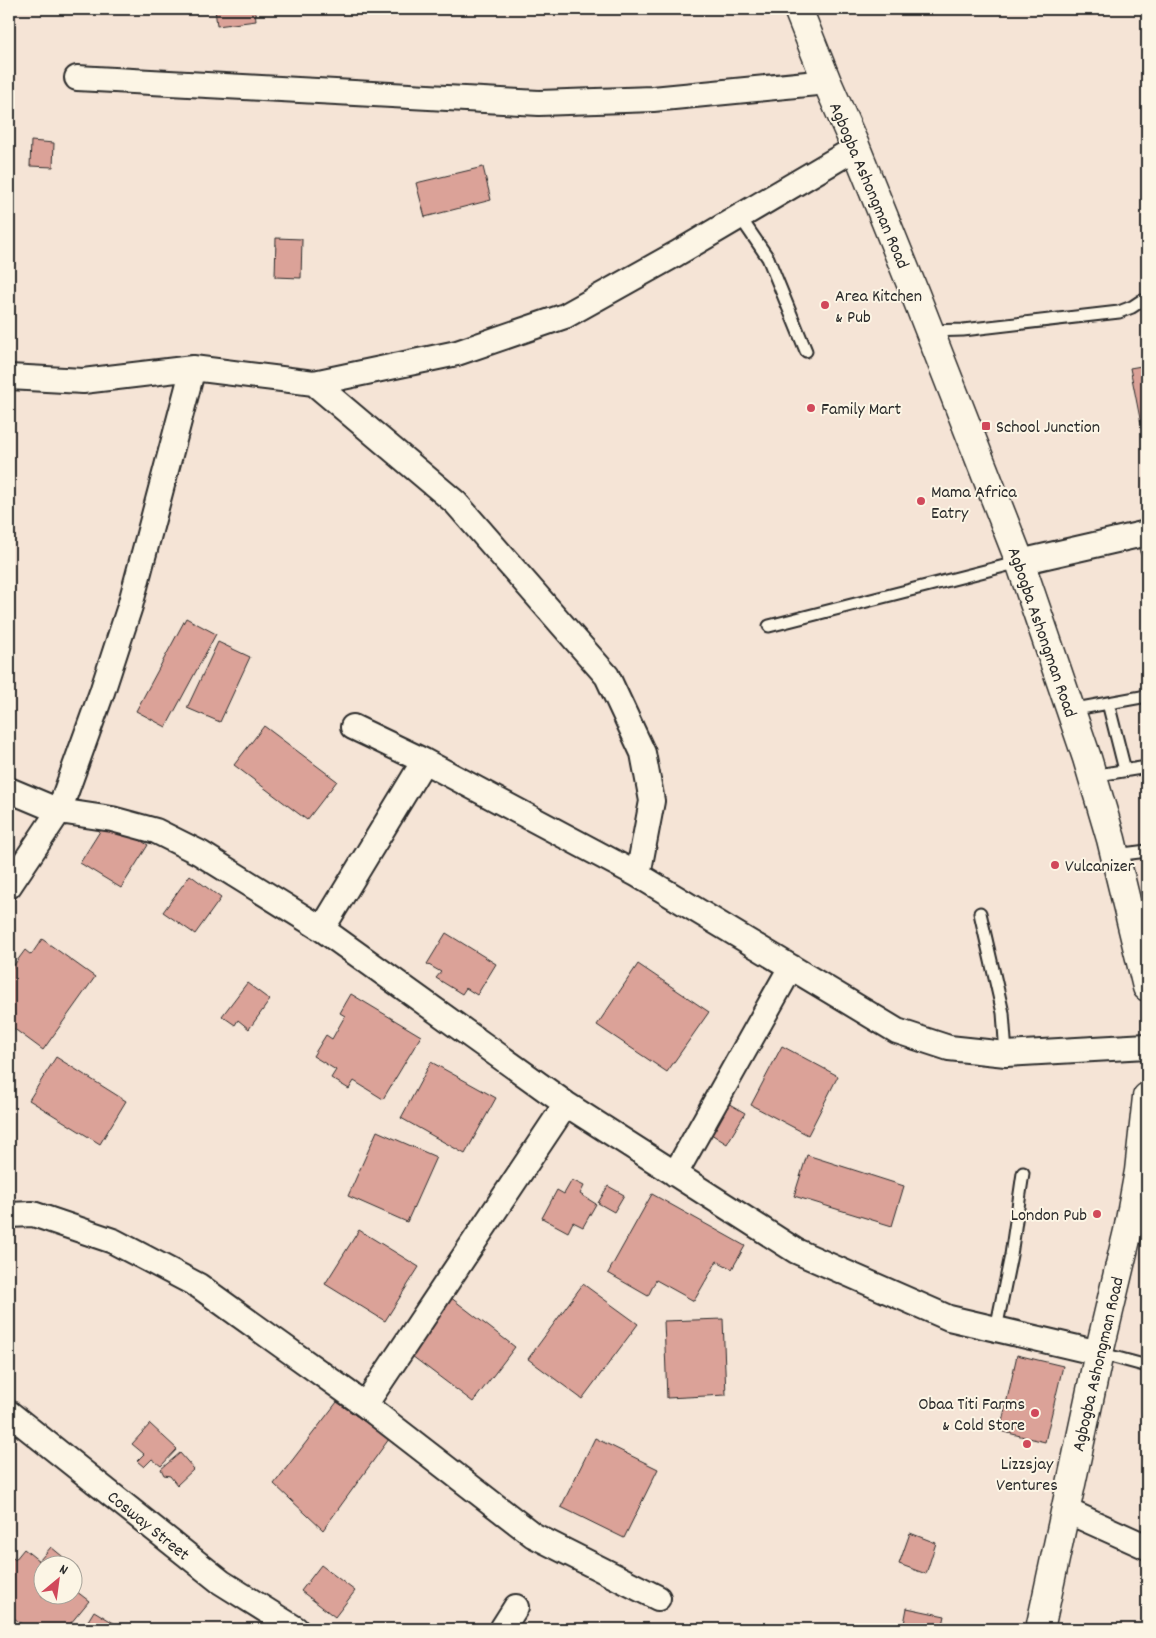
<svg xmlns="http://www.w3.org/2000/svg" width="1156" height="1638" font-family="Dekko,sans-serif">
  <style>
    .building { fill: #dba298; stroke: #2b2b2b }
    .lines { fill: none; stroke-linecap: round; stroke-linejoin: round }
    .service-casing { stroke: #2b2b2b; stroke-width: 15 }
    .minor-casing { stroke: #2b2b2b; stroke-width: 28 }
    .tertiary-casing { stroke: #2b2b2b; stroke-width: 31 }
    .service { stroke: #fcf5e5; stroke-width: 11 }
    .minor { stroke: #fcf5e5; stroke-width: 24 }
    .tertiary { stroke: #fcf5e5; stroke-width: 28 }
    .poi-dot { fill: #d1495b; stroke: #fcf5e5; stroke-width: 2 }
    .labels { text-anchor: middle; stroke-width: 4; stroke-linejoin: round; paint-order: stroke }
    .street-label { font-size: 18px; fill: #2b2b2b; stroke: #fcf5e5 }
    .poi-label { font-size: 18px; fill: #2b2b2b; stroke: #fcf5e5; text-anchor: start }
  </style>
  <rect width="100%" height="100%" fill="#f5e4d6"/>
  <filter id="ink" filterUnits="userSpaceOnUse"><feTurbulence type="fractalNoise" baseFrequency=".02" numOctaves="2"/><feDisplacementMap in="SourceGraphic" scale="10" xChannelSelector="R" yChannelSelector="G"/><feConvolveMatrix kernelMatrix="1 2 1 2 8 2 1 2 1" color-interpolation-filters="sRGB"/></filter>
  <g filter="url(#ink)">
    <path class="building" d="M 215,9 L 255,9 L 256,21 L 217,26 Z
      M 31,141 L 54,143 L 53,167 L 30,166 Z
      M 483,167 L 491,200 L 425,217 L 416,183 Z
      M 276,238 L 302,239 L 301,278 L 275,277 Z
      M 1147,365 L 1147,454 L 1130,368 Z
      M 186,618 L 216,634 L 166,727 L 136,711 Z
      M 218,642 L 250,657 L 220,722 L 187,708 Z
      M 264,726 L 337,781 L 307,820 L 234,765 Z
      M 107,820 L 148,845 L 121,888 L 80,863 Z
      M 190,875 L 221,898 L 195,934 L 163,912 Z
      M 446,933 L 496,964 L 477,995 L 466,988 L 462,994 L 436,978 L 441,972 L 427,964 Z
      M 42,939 L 95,977 L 43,1050 L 9,1025 L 9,972 L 25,950 L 31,955 Z
      M 638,964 L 709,1012 L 667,1072 L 597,1025 Z
      M 247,983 L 270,1000 L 249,1029 L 238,1020 L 235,1025 L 222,1016 Z
      M 351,994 L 421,1036 L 383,1099 L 354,1081 L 349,1089 L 331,1078 L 336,1070 L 313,1056 L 326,1035 L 332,1039 L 345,1016 L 340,1013 Z
      M 782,1046 L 838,1076 L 808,1135 L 751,1105 Z
      M 56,1057 L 126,1101 L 100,1144 L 29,1100 Z
      M 431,1062 L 496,1098 L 465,1154 L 401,1118 Z
      M 726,1102 L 745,1113 L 727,1144 L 708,1132 Z
      M 377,1131 L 436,1157 L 407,1222 L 348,1196 Z
      M 807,1155 L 904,1186 L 892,1226 L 794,1196 Z
      M 572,1180 L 584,1186 L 580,1194 L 596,1204 L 583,1227 L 573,1222 L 568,1232 L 542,1218 L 557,1190 L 564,1194 Z
      M 608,1186 L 624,1195 L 614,1212 L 598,1203 Z
      M 652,1194 L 745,1246 L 732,1269 L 717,1261 L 694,1301 L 656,1280 L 648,1296 L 608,1273 Z
      M 359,1230 L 419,1267 L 385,1321 L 325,1284 Z
      M 583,1284 L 638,1324 L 582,1399 L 528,1359 Z
      M 450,1297 L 515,1347 L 473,1402 L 408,1353 Z
      M 723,1319 L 726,1395 L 667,1398 L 664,1321 Z
      M 1017,1355 L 1063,1366 L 1045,1442 L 1000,1431 Z
      M 337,1402 L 389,1439 L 323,1530 L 274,1484 Z
      M 150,1424 L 177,1449 L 161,1466 L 152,1459 L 144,1467 L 137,1461 L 144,1454 L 132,1444 Z
      M 595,1438 L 658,1469 L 624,1538 L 561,1507 Z
      M 180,1453 L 194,1469 L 177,1485 L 170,1476 L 164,1475 L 161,1469 Z
      M 910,1533 L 936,1543 L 926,1574 L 899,1564 Z
      M 51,1547 L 79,1570 L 72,1577 L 72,1566 L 42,1566 L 42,1596 L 72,1596 L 72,1588 L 89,1601 L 66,1629 L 28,1629 L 9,1614 L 9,1554 L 15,1560 L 24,1549 L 39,1561 Z
      M 321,1565 L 355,1591 L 335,1617 L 301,1591 Z
      M 907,1608 L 945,1616 L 942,1629 L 903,1629 Z
      M 94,1611 L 117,1625 L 114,1629 L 83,1629 Z"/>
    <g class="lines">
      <defs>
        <path id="service" d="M 740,217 L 768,258 L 806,351
          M 929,331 L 963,330 L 1119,312 L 1132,307 L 1141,301
          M 1143,534 L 1147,551
          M 769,626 L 1020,562
          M 1108,703 L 1125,770
          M 1070,710 L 1147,696
          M 1092,776 L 1147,767
          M 1115,855 L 1147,851
          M 980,913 L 1003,1013 L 1006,1054
          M 996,1329 L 1011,1255 L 1023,1173
          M 1099,1353 L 1147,1366"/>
        <path id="minor" d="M 77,78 L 539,103 L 653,99 L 827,82
          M 9,377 L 83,381 L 193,368 L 314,383 L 457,353 L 565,316 L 676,254 L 856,148
          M 314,383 L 456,503 L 607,676 L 643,753 L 652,801 L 638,875
          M 1020,562 L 1147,533
          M 353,727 L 424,761 L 638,875 L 897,1031 L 949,1048 L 1006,1054 L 1147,1046
          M 9,790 L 59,811 L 112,819 L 156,831 L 200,853 L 322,929 L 566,1104 L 796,1251 L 949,1318 L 1099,1353
          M 9,886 L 59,811 L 102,692 L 130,606 L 193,368
          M 322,929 L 424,761
          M 675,1174 L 791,967
          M 9,1215 L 33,1214 L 113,1241 L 199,1286 L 365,1405 L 533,1535 L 658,1598
          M 365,1405 L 566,1104
          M 9,1413 L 221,1582 L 296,1629
          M 1065,1510 L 1147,1547
          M 502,1629 L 516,1607"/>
        <path id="tertiary" d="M 798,9 L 827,82 L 856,148 L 915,294 L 1020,562 L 1087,758 L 1111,839 L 1147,987
          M 1040,1629 L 1099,1353 L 1128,1231 L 1139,1171 L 1147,1097"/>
      </defs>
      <use href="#service" class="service-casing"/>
      <use href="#minor" class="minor-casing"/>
      <use href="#tertiary" class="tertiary-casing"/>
      <use href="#service" class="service"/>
      <use href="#minor" class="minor"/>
      <use href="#tertiary" class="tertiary"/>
    </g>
  </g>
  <g class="poi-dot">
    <circle cx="825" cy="305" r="5"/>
    <circle cx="811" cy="408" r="5"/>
    <rect x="981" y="421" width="10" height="10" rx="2.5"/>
    <circle cx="921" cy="501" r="5"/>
    <circle cx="1055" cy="865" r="5"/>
    <circle cx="1097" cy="1214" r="5"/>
    <circle cx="1035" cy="1413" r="5"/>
    <circle cx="1027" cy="1444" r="5"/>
  </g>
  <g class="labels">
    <g class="street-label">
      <text transform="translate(870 185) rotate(67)" y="6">Agbogba Ashongman Road</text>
      <text transform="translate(1043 632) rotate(71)" y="6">Agbogba Ashongman Road</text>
      <text transform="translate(1097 1364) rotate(-77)" y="6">Agbogba Ashongman Road</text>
      <text transform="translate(149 1525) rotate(39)" y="6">Cosway Street</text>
    </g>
    <g class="poi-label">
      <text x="835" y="301">Area Kitchen<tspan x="835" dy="21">&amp; Pub</tspan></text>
      <text x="821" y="414">Family Mart</text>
      <text x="996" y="432">School Junction</text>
      <text x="931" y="497">Mama Africa<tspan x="931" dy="21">Eatry</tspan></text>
      <text x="1065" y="871">Vulcanizer</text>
      <text x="1087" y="1220" text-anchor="end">London Pub</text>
      <text x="1025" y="1409" text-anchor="end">Obaa Titi Farms<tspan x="1025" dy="21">&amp; Cold Store</tspan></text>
      <text x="1027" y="1469" text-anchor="middle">Lizzsjay<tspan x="1027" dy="21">Ventures</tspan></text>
    </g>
  </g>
  <rect width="1156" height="1638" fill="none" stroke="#fcf5e5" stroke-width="30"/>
  <rect x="15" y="15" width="1126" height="1608" fill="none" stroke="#2b2b2b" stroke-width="2" filter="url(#ink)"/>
  <g transform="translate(58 1580) rotate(29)"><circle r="24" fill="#fcf5e5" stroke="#a8a49b"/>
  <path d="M0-4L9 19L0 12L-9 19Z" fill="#d1495b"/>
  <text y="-8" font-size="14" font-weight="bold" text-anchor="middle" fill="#2b2b2b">N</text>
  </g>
</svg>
